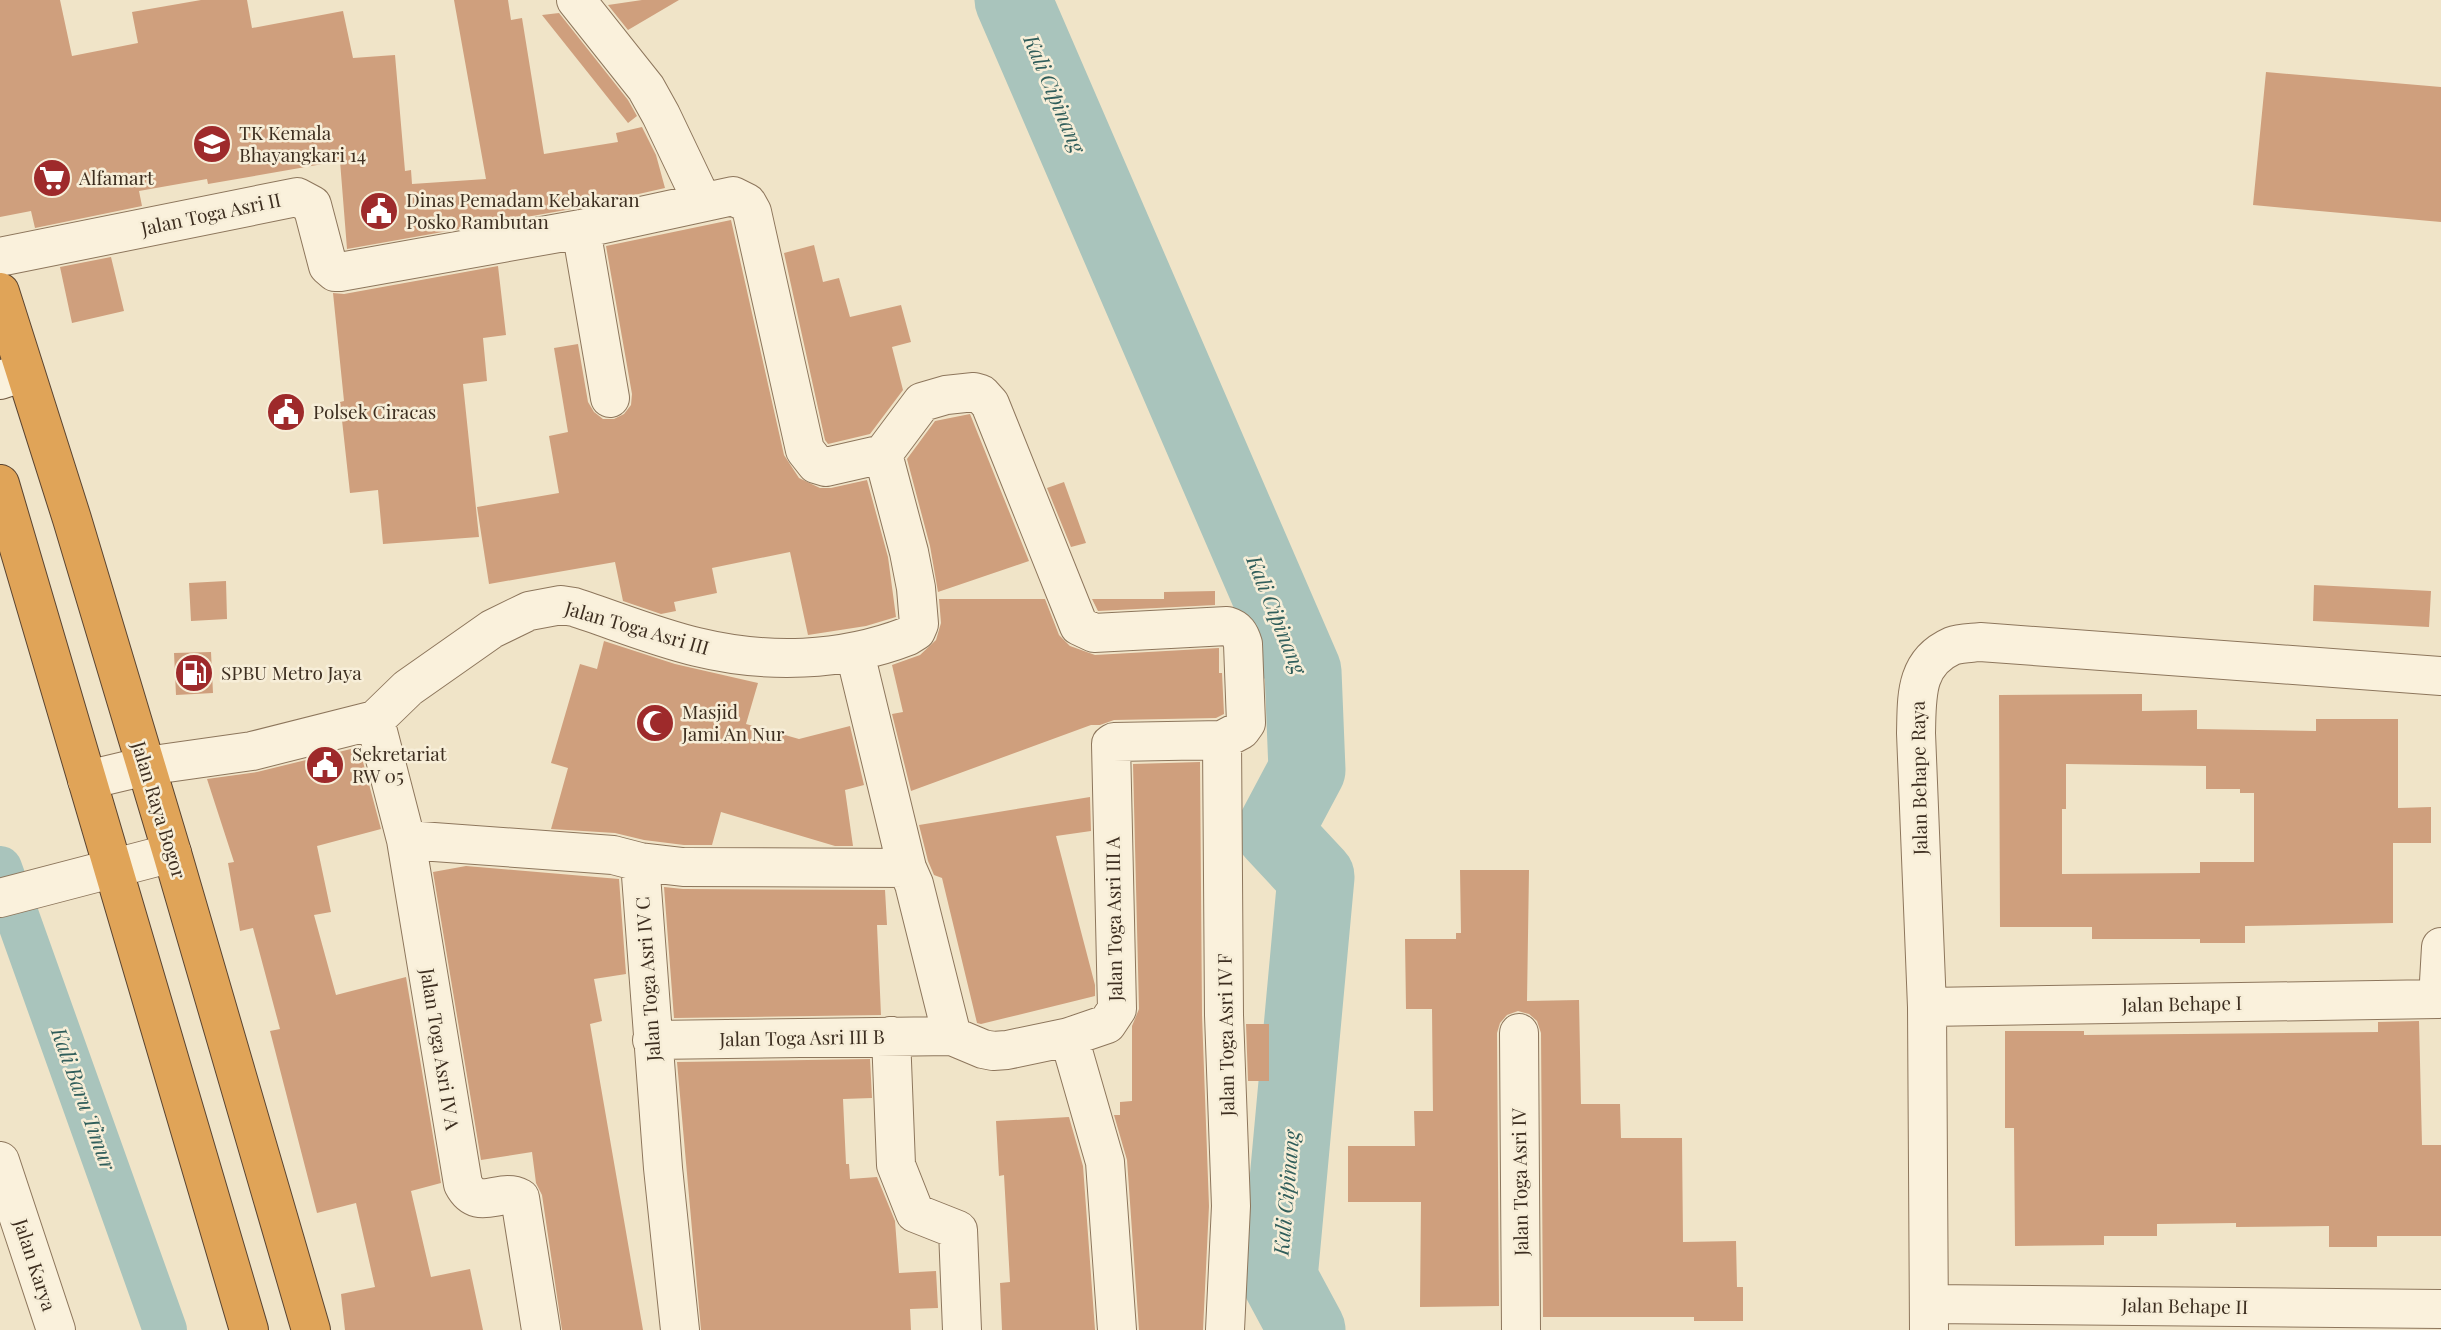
<svg xmlns="http://www.w3.org/2000/svg" width="2441" height="1330" font-family="'Playfair Display',serif">
  <style>
    .lines { fill: none; stroke-linecap: round; stroke-linejoin: round }
    .canal { stroke: #a9c4bc; stroke-width: 44 }
    .river { stroke: #a9c4bc; stroke-width: 77 }
    .building { fill: #cf9f7d; fill-rule: evenodd }
    .street-casing { stroke: #8d765c; stroke-width: 40 }
    .secondary-casing { stroke: #6f573f; stroke-width: 40 }
    .highway-casing { stroke: #5b4430; stroke-width: 40 }
    .street { stroke: #faf1dc; stroke-width: 38 }
    .secondary { stroke: #faf1dc; stroke-width: 38 }
    .highway { stroke: #e0a458; stroke-width: 38 }
    .labels { text-anchor: middle; stroke-width: 5; stroke-linejoin: round; paint-order: stroke }
    .poi-label { font-size: 19px; fill: #3d2e20; stroke: #f7eed8; text-anchor: start }
    .street-label { font-size: 19px; fill: #3d2e20; stroke: #f7eed8 }
    .water-label { font-size: 21px; font-style: italic; fill: #2f5d5a; stroke: #f7eed8 }
  </style>
  <rect width="100%" height="100%" fill="#f0e4c8"/>
  <g class="lines">
    <path class="canal" d="M 0,868 L 165,1330"/>
    <path class="river" d="M 1013,0 L 1303,671 L 1307,770 L 1274,832 L 1316,877 L 1279,1278 L 1307,1330"/>
  </g>
  <path class="building" d="M 0,0 L 60,0 L 72,56 L 138,43 L 132,12 L 201,0 L 247,0 L 252,28 L 343,11 L 353,58 L 395,55 L 405,171 L 411,170 L 412,184 L 486,179 L 454,0 L 508,0 L 511,20 L 522,18 L 544,154 L 618,142 L 616,133 L 642,127 L 656,155 L 665,188 L 577,208 L 347,249 L 340,161 L 208,184 L 207,179 L 139,191 L 142,206 L 35,228 L 31,211 L 0,217 Z
    M 642,0 L 679,0 L 628,30 L 608,5 Z
    M 559,13 L 628,100 L 637,116 L 628,123 L 542,15 Z
    M 2266,72 L 2441,87 L 2441,222 L 2253,205 Z
    M 731,220 L 784,455 L 799,478 L 820,488 L 831,488 L 867,480 L 888,557 L 896,617 L 866,626 L 808,635 L 790,552 L 712,568 L 717,593 L 674,602 L 676,611 L 661,614 L 623,601 L 615,562 L 489,584 L 477,507 L 559,493 L 549,436 L 568,432 L 554,348 L 578,344 L 588,402 L 594,412 L 603,419 L 614,419 L 624,414 L 631,405 L 632,394 L 606,246 Z
    M 814,245 L 823,282 L 839,278 L 850,317 L 901,305 L 911,342 L 892,347 L 903,390 L 870,434 L 828,444 L 825,440 L 784,253 Z
    M 111,257 L 124,311 L 72,323 L 60,267 Z
    M 498,266 L 506,335 L 483,338 L 487,381 L 463,384 L 479,537 L 383,544 L 378,490 L 350,493 L 340,402 L 344,401 L 333,293 L 344,294 Z
    M 970,414 L 1029,561 L 938,592 L 930,546 L 907,459 L 935,421 Z
    M 1064,482 L 1086,543 L 1071,547 L 1047,488 Z
    M 226,581 L 227,619 L 191,621 L 189,583 Z
    M 2314,585 L 2431,591 L 2429,627 L 2313,621 Z
    M 1215,591 L 1215,605 L 1098,611 L 1092,599 L 1164,599 L 1164,592 Z
    M 939,599 L 1045,599 L 1059,635 L 1070,646 L 1095,655 L 1219,648 L 1219,673 L 1222,673 L 1224,714 L 1216,718 L 1114,720 L 1100,725 L 1091,725 L 911,791 L 892,714 L 903,712 L 892,665 L 920,655 L 936,640 L 941,623 Z
    M 604,641 L 675,664 L 758,683 L 746,724 L 799,739 L 850,726 L 864,785 L 845,790 L 853,846 L 835,846 L 721,812 L 712,845 L 684,845 L 644,840 L 615,833 L 551,829 L 568,768 L 551,763 L 580,664 L 597,669 Z
    M 211,652 L 213,693 L 176,695 L 174,653 Z
    M 2142,694 L 2142,711 L 2197,710 L 2197,729 L 2316,731 L 2316,719 L 2398,719 L 2398,808 L 2431,807 L 2431,843 L 2393,843 L 2393,923 L 2245,926 L 2245,943 L 2200,943 L 2200,939 L 2092,939 L 2092,927 L 2000,927 L 1999,695 ZM 2066,764 L 2206,766 L 2206,789 L 2240,789 L 2240,793 L 2254,793 L 2254,862 L 2200,862 L 2200,873 L 2062,874 L 2062,809 L 2066,809 Z
    M 359,747 L 381,829 L 317,846 L 331,912 L 314,915 L 336,995 L 406,977 L 441,1183 L 411,1191 L 431,1277 L 470,1269 L 483,1330 L 345,1330 L 341,1294 L 375,1287 L 356,1203 L 317,1213 L 270,1031 L 280,1029 L 253,928 L 240,931 L 228,863 L 234,862 L 207,779 L 257,772 Z
    M 1200,762 L 1202,1015 L 1209,1206 L 1203,1330 L 1139,1330 L 1127,1160 L 1114,1115 L 1120,1115 L 1120,1102 L 1132,1101 L 1132,1026 L 1139,1009 L 1133,764 Z
    M 1090,797 L 1091,831 L 1056,836 L 1095,985 L 1095,996 L 981,1024 L 977,1023 L 942,878 L 934,875 L 928,861 L 919,825 Z
    M 466,866 L 619,879 L 626,974 L 594,979 L 602,1021 L 590,1024 L 643,1330 L 562,1330 L 542,1195 L 536,1183 L 532,1152 L 481,1160 L 433,872 Z
    M 1460,870 L 1529,870 L 1527,1001 L 1579,1000 L 1581,1104 L 1620,1104 L 1621,1138 L 1682,1138 L 1683,1242 L 1736,1241 L 1737,1287 L 1743,1287 L 1743,1321 L 1694,1321 L 1694,1317 L 1543,1317 L 1541,1033 L 1537,1021 L 1529,1014 L 1518,1011 L 1507,1015 L 1500,1023 L 1497,1033 L 1499,1306 L 1420,1307 L 1421,1202 L 1348,1202 L 1348,1146 L 1415,1146 L 1414,1111 L 1433,1111 L 1432,1009 L 1406,1009 L 1405,939 L 1456,939 L 1456,933 L 1461,933 Z
    M 664,887 L 683,889 L 885,890 L 887,925 L 877,925 L 881,1015 L 674,1018 Z
    M 2419,1021 L 2422,1145 L 2441,1145 L 2441,1236 L 2377,1236 L 2377,1247 L 2329,1247 L 2329,1226 L 2236,1227 L 2236,1223 L 2157,1224 L 2157,1236 L 2104,1236 L 2104,1245 L 2015,1246 L 2014,1128 L 2005,1128 L 2005,1031 L 2084,1031 L 2084,1035 L 2378,1032 L 2378,1022 Z
    M 1246,1024 L 1269,1024 L 1269,1081 L 1248,1081 Z
    M 870,1059 L 872,1098 L 843,1099 L 846,1164 L 849,1164 L 850,1179 L 877,1177 L 895,1221 L 899,1273 L 936,1271 L 938,1308 L 910,1309 L 911,1330 L 701,1330 L 677,1062 Z
    M 1069,1117 L 1083,1166 L 1095,1330 L 1002,1330 L 1000,1283 L 1010,1282 L 1004,1175 L 999,1176 L 996,1121 Z"/>
  <g class="lines">
    <defs>
      <path id="street" d="M 576,0 L 646,88 L 661,115 L 702,201
        M 581,229 L 610,398
        M 0,257 L 297,197 L 312,205 L 328,266 L 335,272 L 340,272 L 581,229 L 733,196 L 747,203 L 752,212 L 805,450 L 816,464 L 826,467 L 883,454 L 922,402 L 946,395 L 974,392 L 981,394 L 990,404 L 1079,626 L 1094,633 L 1227,626 C 1237,629 1240,634 1243,644 L 1246,723 L 1241,730 L 1222,740 L 1114,742 L 1111,744 L 1117,1009 L 1107,1024 L 1069,1037 L 1007,1050 L 993,1051 L 983,1049 L 952,1036 L 914,884 L 907,868 L 855,653
        M 375,720 L 406,840 L 463,1184 C 478,1213 500,1187 520,1198 L 541,1330
        M 1222,740 L 1224,1015 L 1231,1206 L 1225,1330
        M 87,780 L 146,766 L 252,751 L 375,720 L 408,688 L 492,629 L 529,611 L 561,605 L 574,607 C 614,620 655,637 697,647 C 767,664 841,662 908,636 L 916,631 L 919,624 L 916,588 L 909,552 L 883,454
        M 406,840 L 613,855 L 640,862 L 683,867 L 907,868
        M 640,862 L 663,1168 L 680,1330
        M 0,898 L 172,853
        M 2438,999 L 2441,947
        M 1927,1007 L 2438,999
        M 1519,1033 L 1521,1330
        M 891,1036 L 896,1165 L 915,1213 L 958,1230 L 962,1330
        M 1069,1037 L 1105,1162 L 1117,1330
        M 652,1040 L 952,1036
        M 0,1161 L 56,1330
        M 1929,1304 L 2441,1309
        M 1929,1330 L 1927,1007 L 1916,733 C 1917,698 1914,663 1952,646 C 1960,643 1972,643 1980,642 L 2441,676"/>
      <path id="secondary" d="M 0,380 L 24,372"/>
      <path id="highway" d="M 0,292 L 72,519 L 172,853 L 311,1330
        M 0,484 L 249,1330"/>
    </defs>
    <use href="#street" class="street-casing"/>
    <use href="#secondary" class="secondary-casing"/>
    <use href="#highway" class="highway-casing"/>
    <use href="#street" class="street"/>
    <use href="#secondary" class="secondary"/>
    <use href="#highway" class="highway"/>
  </g>
  <defs>
    <symbol id="school-disc" viewBox="-11 -11 22 22"><circle r="9.5" fill="#9e2a2b" stroke="#f7eed8"/><path d="M0-5L7-2L0 1L-7-2ZM-4 1L0 2.5L4 1V4Q0 6-4 4Z" fill="#fff"/></symbol>
    <symbol id="supermarket-disc" viewBox="-11 -11 22 22"><circle r="9.5" fill="#9e2a2b" stroke="#f7eed8"/><path d="M-6-5.5h2.5l.6 2H6L4.5 2H-2.5L-4.4-4H-6ZM-1.5 3.2a1.3 1.3 0 1 0 .1 0ZM3 3.2a1.3 1.3 0 1 0 .1 0Z" fill="#fff"/></symbol>
    <symbol id="civic-disc" viewBox="-11 -11 22 22"><circle r="9.5" fill="#9e2a2b" stroke="#f7eed8"/><path d="M-.6-6.5H3V-4.5H.6V-3L4-1V1h2V6H-6V1h2V-1L-.6-3ZM-1.2 2.5V6h2.4V2.5Z" fill="#fff"/></symbol>
    <symbol id="fuel-disc" viewBox="-11 -11 22 22"><circle r="9.5" fill="#9e2a2b" stroke="#f7eed8"/><path d="M-5.5-6h7V0h2V4h1.3V-2.5L3-4.5l.8-.8L6-3V5H2.5V1h-1V6h-7ZM-4.2-4.7v3.2H.2V-4.7Z" fill="#fff"/></symbol>
    <symbol id="mosque-disc" viewBox="-11 -11 22 22"><circle r="9.5" fill="#9e2a2b" stroke="#f7eed8"/><path d="M3.5-4.9A6 6 0 1 0 3.5 4.9A5 5 0 1 1 3.5-4.9Z" fill="#fff"/></symbol>
  </defs>
  <g fill-rule="evenodd">
    <use href="#school-disc" x="190" y="122" width="44" height="44"/>
    <use href="#supermarket-disc" x="30" y="156" width="44" height="44"/>
    <use href="#civic-disc" x="357" y="189" width="44" height="44"/>
    <use href="#civic-disc" x="264" y="390" width="44" height="44"/>
    <use href="#fuel-disc" x="172" y="651" width="44" height="44"/>
    <use href="#mosque-disc" x="633" y="701" width="44" height="44"/>
    <use href="#civic-disc" x="303" y="743" width="44" height="44"/>
  </g>
  <g class="labels">
    <g class="poi-label">
      <text x="239" y="140">TK Kemala<tspan x="239" dy="22">Bhayangkari 14</tspan></text>
      <text x="79" y="185">Alfamart</text>
      <text x="406" y="207">Dinas Pemadam Kebakaran<tspan x="406" dy="22">Posko Rambutan</tspan></text>
      <text x="313" y="419">Polsek Ciracas</text>
      <text x="221" y="680">SPBU Metro Jaya</text>
      <text x="682" y="719">Masjid<tspan x="682" dy="22">Jami An Nur</tspan></text>
      <text x="352" y="761">Sekretariat<tspan x="352" dy="22">RW 05</tspan></text>
    </g>
    <g class="street-label">
      <text transform="translate(211 214) rotate(-12)" y="7">Jalan Toga Asri II</text>
      <text transform="translate(637 628) rotate(16)" y="7">Jalan Toga Asri III</text>
      <text transform="translate(1919 778) rotate(-91)" y="7">Jalan Behape Raya</text>
      <text transform="translate(159 810) rotate(73)" y="7">Jalan Raya Bogor</text>
      <text transform="translate(1114 919) rotate(-91)" y="7">Jalan Toga Asri III A</text>
      <text transform="translate(648 979) rotate(-94)" y="7">Jalan Toga Asri IV C</text>
      <text transform="translate(2182 1004) rotate(-1)" y="7">Jalan Behape I</text>
      <text transform="translate(1226 1035) rotate(-91)" y="7">Jalan Toga Asri IV F</text>
      <text transform="translate(802 1038) rotate(-1)" y="7">Jalan Toga Asri III B</text>
      <text transform="translate(440 1049) rotate(81)" y="7">Jalan Toga Asri IV A</text>
      <text transform="translate(1520 1182) rotate(-91)" y="7">Jalan Toga Asri IV</text>
      <text transform="translate(35 1265) rotate(72)" y="7">Jalan Karya</text>
      <text transform="translate(2185 1306) rotate(1)" y="7">Jalan Behape II</text>
    </g>
    <g class="water-label">
      <text transform="translate(1054 94) rotate(67)" y="7">Kali Cipinang</text>
      <text transform="translate(1276 615) rotate(68)" y="7">Kali Cipinang</text>
      <text transform="translate(83 1099) rotate(70)" y="7">Kali Baru Timur</text>
      <text transform="translate(1287 1193) rotate(-85)" y="7">Kali Cipinang</text>
    </g>
  </g>
</svg>
